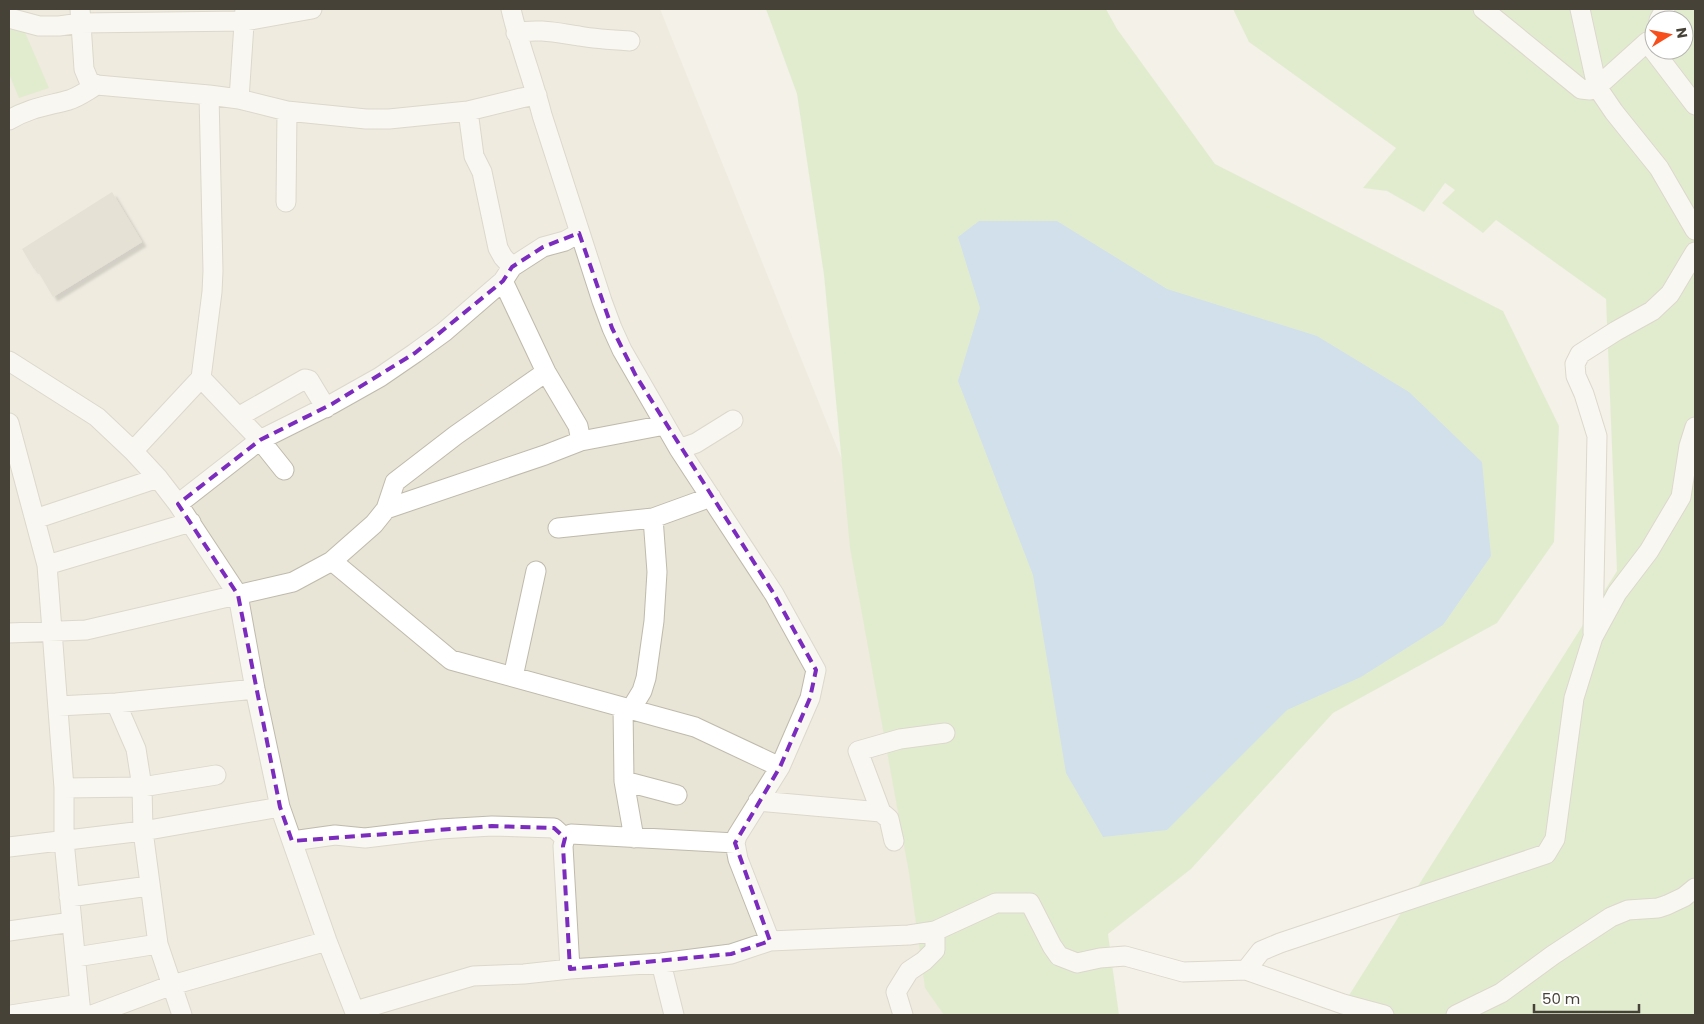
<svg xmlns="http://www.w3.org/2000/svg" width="1704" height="1024" font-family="Poppins,sans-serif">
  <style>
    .residential { fill: #e8e4d6 }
    .green { fill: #cbe7b2; fill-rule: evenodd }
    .water { fill: #a6ccef }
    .building { fill: #d5cebe; filter: url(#shadow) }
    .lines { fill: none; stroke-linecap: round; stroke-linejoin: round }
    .minor-casing { stroke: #bfbaab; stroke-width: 21 }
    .minor { stroke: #fff; stroke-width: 19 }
    .marked { fill: none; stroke: #7b2cbf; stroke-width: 4; stroke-dasharray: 10 6; stroke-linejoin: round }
  </style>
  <defs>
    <filter id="shadow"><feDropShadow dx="4.5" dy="4.5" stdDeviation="1" flood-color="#0004"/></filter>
  </defs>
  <rect width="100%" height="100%" fill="#f4f1e8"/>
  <path class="residential" d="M 9,9 L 660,9 L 1066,1015 L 9,1015 Z"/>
  <path class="green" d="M 9,9 L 15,9 L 49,88 L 19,98 L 9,74 Z
    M 766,9 L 1106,9 L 1117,29 L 1215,164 L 1503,311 L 1559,426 L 1554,542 L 1497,623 L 1333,713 L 1191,869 L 1108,934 L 1119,1015 L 944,1015 L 925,988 L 909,873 L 850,548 L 824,275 L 797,94 Z
    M 1233,9 L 1695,9 L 1695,1015 L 1373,1015 L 1346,1000 L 1617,571 L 1606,299 L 1496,220 L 1483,233 L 1442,203 L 1455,190 L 1445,183 L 1424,212 L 1387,191 L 1363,188 L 1396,148 L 1249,42 ZM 1654,20 L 1684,20 L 1684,50 L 1654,50 Z"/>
  <path class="water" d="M 979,221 L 1057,221 L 1167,289 L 1317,336 L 1409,392 L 1482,462 L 1491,556 L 1443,625 L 1361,677 L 1287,710 L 1167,830 L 1103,837 L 1066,773 L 1033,575 L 958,381 L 980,308 L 958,237 Z"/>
  <path class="building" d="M 112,192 L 142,242 L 53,297 L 36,268 L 34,269 L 22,249 Z"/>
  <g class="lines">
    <defs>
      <path id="minor" d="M 80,9 L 84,69 L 89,81 L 97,85 L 209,95 L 239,99 L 287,111 L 366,119 L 389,119 L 468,111 L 521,98 L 537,95
        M 511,9 C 519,45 533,79 542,115 L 602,301 L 612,328 L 622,350 L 679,449 L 774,594 L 816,670 L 810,698 L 780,767 L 737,836 L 735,843 L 738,859 L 770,941
        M 1483,9 L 1581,89 L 1590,90 L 1597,87 L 1647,42 L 1695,105
        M 1580,9 L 1597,87 L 1614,112 L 1659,168 L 1695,230
        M 9,18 L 39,26 L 59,26 L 81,23 L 245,21 L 312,9
        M 1659,20 L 1665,9
        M 516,33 C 537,28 558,33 579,36 C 596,39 613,40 630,41
        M 239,99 L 245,9
        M 468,111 L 474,156 L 482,172 L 498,248 L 503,257 L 512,267
        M 9,120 C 29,108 47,106 69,100 C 79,97 88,90 97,85
        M 286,202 L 287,111
        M 9,361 L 97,417 L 133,451 L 158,478 L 178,504 L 238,595 L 255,689 L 280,807 L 327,941 L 356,1015
        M 201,378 L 260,440 L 284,470
        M 238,417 L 305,379 L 309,380 L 326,408
        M 9,423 L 47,565 L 64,788 L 64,841 L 81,1015
        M 581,441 L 665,425
        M 679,449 L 696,443 L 733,420
        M 133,451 L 201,378 L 212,292 L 213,271 L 209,95
        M 178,504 L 260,440 L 332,404 L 380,377 L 415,353 L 444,332 L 503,281 L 512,267 L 543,247 L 565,241 L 579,233
        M 386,509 L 545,455 L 581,441 L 578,426 L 546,372 L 503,281
        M 35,519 L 158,478
        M 558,528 L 653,518 L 711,497
        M 332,561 L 451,660 L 695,727 L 780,767
        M 47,565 L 191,522
        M 9,633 L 86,630 L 293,582 L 332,561 L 374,524 L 386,509 L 395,482 L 456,435 L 546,372
        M 1593,633 L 1597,436 L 1584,394 L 1576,376 L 1575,364 L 1580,354 L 1616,331 L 1652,311 L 1670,294 L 1695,252
        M 513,677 L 536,571
        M 116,703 L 136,749 L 142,787 L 143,831 L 158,944 L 182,1015
        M 58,706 L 116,703 L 255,689
        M 623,707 L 624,781 L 634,838
        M 631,709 L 642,691 L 646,678 L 654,621 L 657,572 L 653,518
        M 624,781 L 677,795
        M 64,788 L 142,787 L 216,775
        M 758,801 L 881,812
        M 292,841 L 335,835 L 365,838 L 440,829 L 492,826 L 554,828 L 565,838
        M 894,841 L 889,819 L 881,812 L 858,751 L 900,739 L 945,733
        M 9,847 L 143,831 L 280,807
        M 69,897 L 149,886
        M 9,931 L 72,922
        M 76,957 L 158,944
        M 661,963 L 674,1015
        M 570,969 L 563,846 L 565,838 L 571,834 L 735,843
        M 1246,970 L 1343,1004 L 1384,1015
        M 355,1011 L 473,976 L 524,974 L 570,969 L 661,963 L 731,954 L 770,941 L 909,935 L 935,931 L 996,903 L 1030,903 L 1052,946 L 1059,956 L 1077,963 L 1100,958 L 1125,956 L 1183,972 L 1246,970 L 1261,951 L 1280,943 L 1546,854 L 1555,839 L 1574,698 L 1593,637 L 1617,593 L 1649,551 L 1681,497 L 1689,446 L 1695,427
        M 11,1015 L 80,1004
        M 92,1015 L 172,985 L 327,941
        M 903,1015 L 896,992 L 909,971 L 924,961 L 935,950 L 935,931
        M 1456,1015 L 1501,993 L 1553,955 L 1611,917 L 1628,910 L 1658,908 L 1667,905 L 1684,897 L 1695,888"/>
    </defs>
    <use href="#minor" class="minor-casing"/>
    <use href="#minor" class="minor"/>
  </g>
  <path d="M0 0H1704V1024H0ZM 579,233 L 612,328 L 636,376 L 774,594 L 816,670 L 810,698 L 780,767 L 735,843 L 770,941 L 731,954 L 570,969 L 563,846 L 565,838 L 554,828 L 492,826 L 292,841 L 280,807 L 238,595 L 178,504 L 260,440 L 332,404 L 415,353 L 503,281 L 512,267 L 543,247 Z" fill="#f4f1e8" fill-opacity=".55" fill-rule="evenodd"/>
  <path class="marked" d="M 579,233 L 612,328 L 636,376 L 774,594 L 816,670 L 810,698 L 780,767 L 735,843 L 770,941 L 731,954 L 570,969 L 563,846 L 565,838 L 554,828 L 492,826 L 292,841 L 280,807 L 238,595 L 178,504 L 260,440 L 332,404 L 415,353 L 503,281 L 512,267 L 543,247 Z"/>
  <rect width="1704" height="1024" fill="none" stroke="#474237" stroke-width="20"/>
  <g transform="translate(1669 35) rotate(80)"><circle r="24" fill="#ffffff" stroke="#b5b3af"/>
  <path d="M0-4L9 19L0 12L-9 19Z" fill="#f74e1c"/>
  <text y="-8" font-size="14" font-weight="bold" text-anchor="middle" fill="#474237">N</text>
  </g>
  <path d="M1534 1004v8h105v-8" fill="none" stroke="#474237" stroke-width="2.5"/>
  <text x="1542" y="1004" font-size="15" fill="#474237" stroke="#ffffff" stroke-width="4" paint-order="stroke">50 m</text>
</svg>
